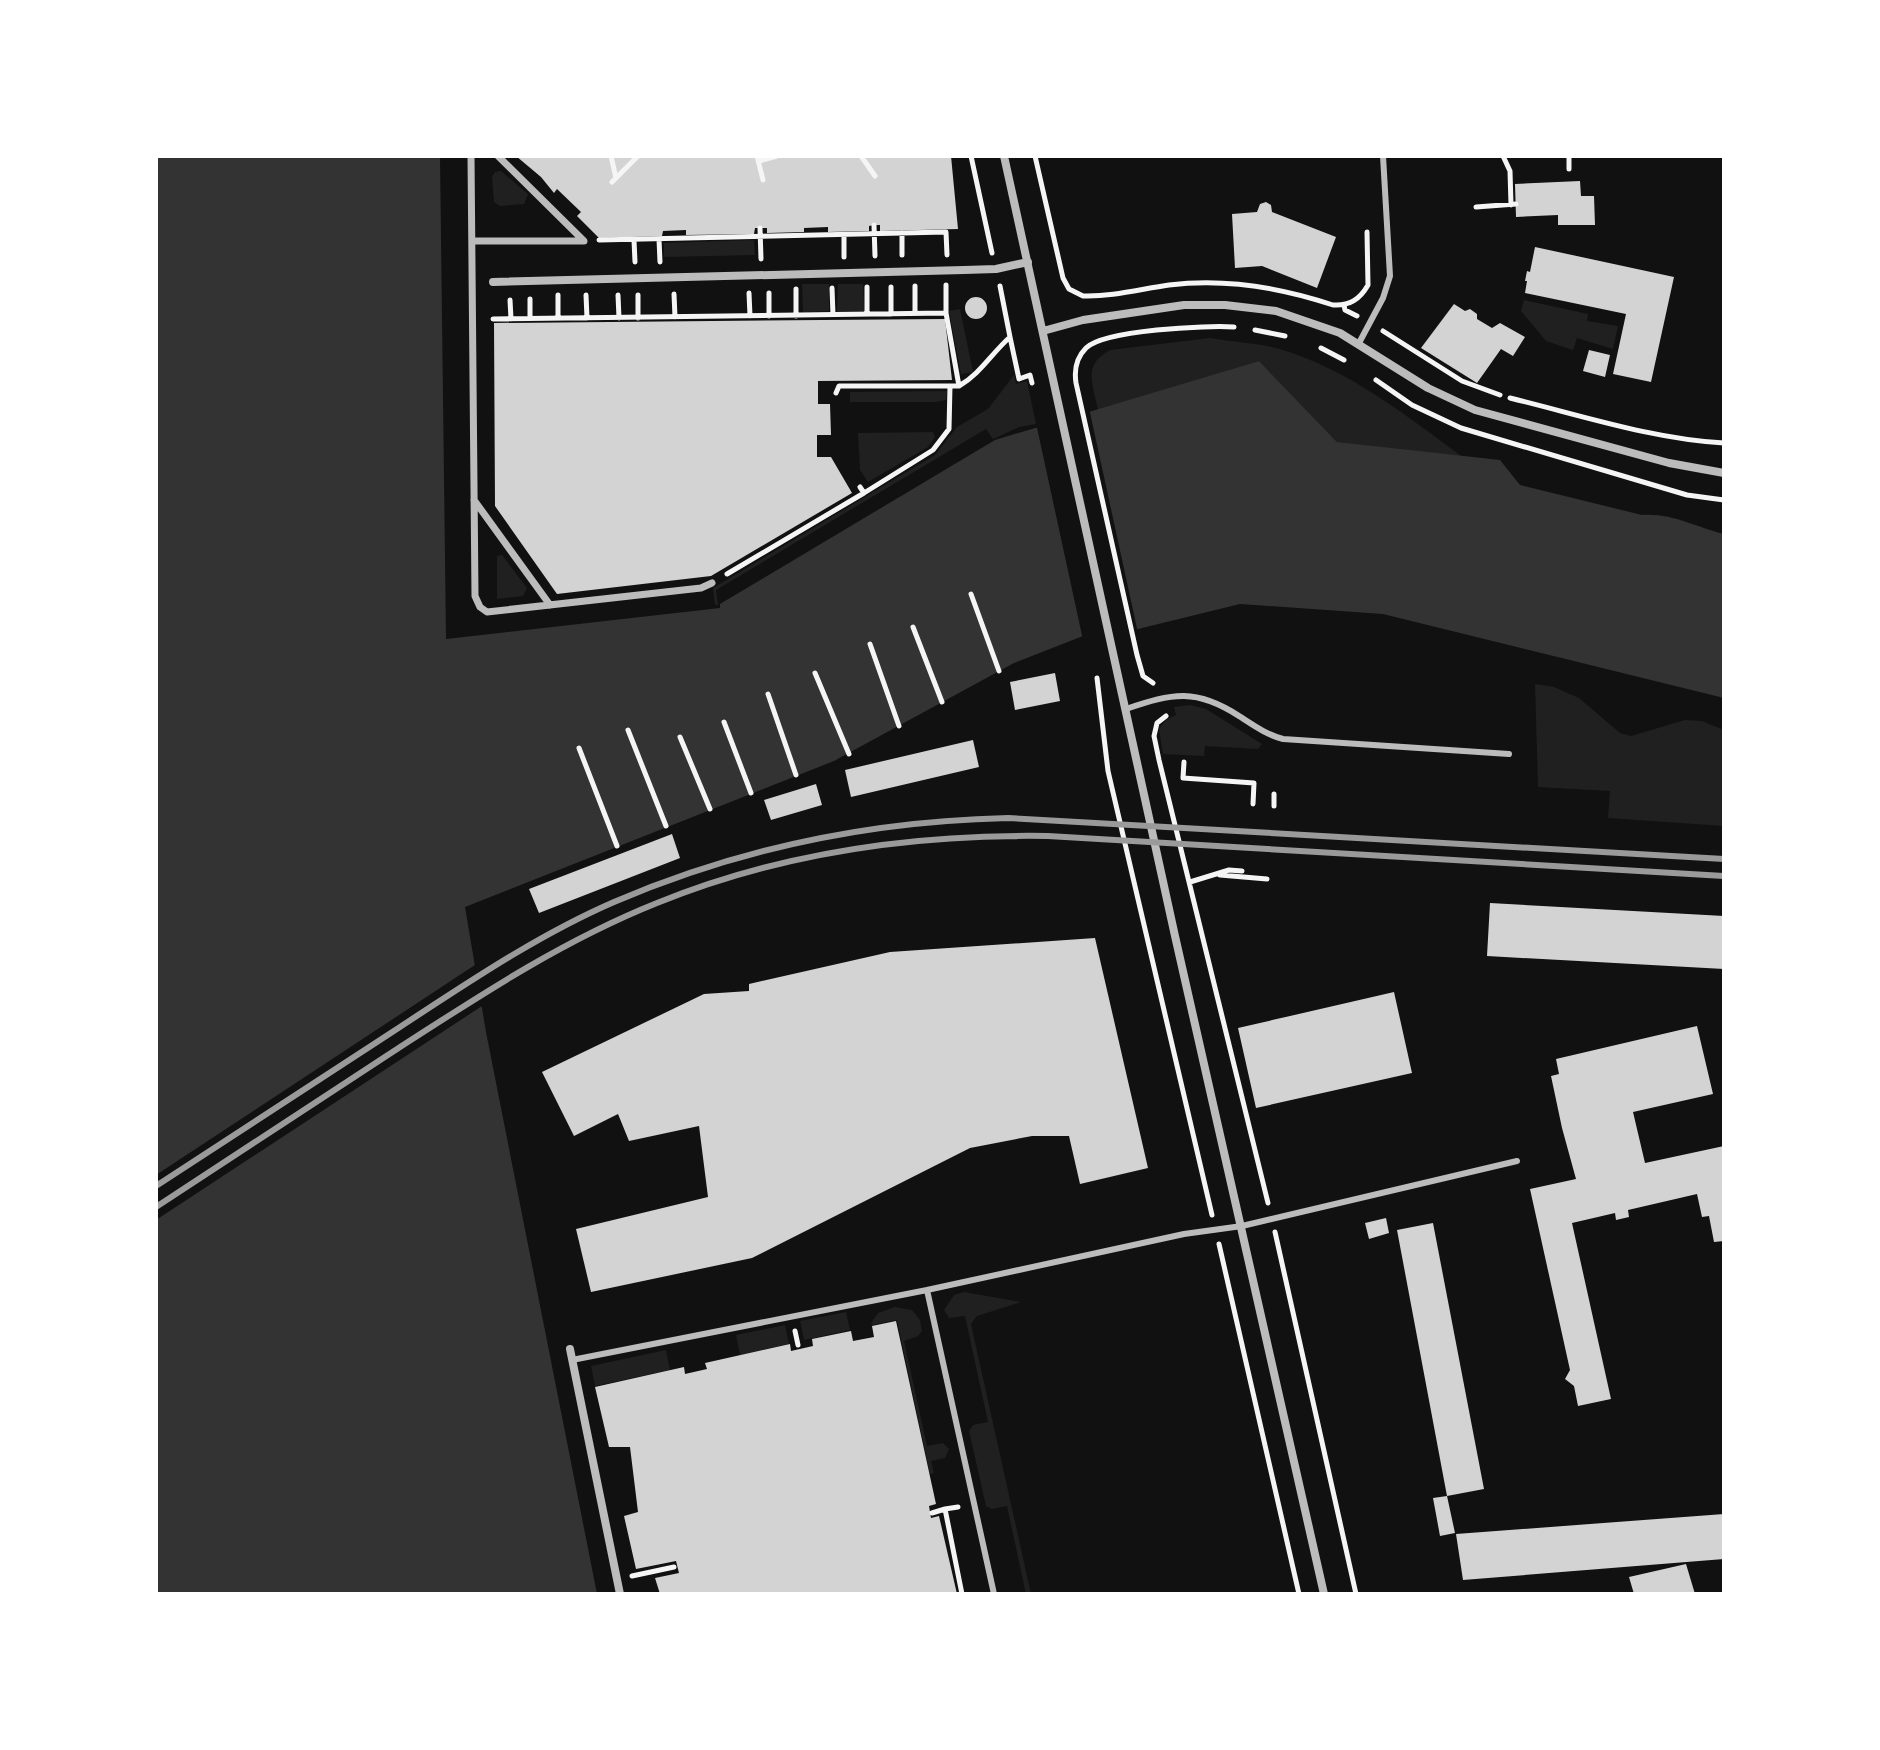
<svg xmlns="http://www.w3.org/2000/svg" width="1880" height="1750" font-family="'PT Sans',sans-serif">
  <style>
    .green { fill: #202020 }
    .water { fill: #333 }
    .pier { fill: #111 }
    .building { fill: #d3d3d3 }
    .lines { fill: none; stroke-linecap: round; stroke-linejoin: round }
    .path { stroke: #f5f5f5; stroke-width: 5 }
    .service { stroke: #bcbcbc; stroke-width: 6 }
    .pedestrian { stroke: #bcbcbc; stroke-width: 7 }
    .minor { stroke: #bcbcbc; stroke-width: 8 }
    .rail { stroke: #9a9a9a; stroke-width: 6 }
  </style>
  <rect width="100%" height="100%" fill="#111"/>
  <path class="green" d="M 501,171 L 528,194 L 524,204 L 500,206 L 494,202 L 492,177 L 495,172 Z
    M 754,240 L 755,255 L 664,257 L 664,243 Z
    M 802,284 L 829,284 L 829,311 L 803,312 Z
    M 838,284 L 863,284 L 864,311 L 837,312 Z
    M 1524,300 L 1588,314 L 1587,321 L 1618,326 L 1613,349 L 1577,338 L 1573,350 L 1546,341 L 1521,311 Z
    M 960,309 L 973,372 L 961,374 L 949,311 Z
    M 1210,338 C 1234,342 1260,343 1283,350 C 1351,371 1408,417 1464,458 L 1337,442 L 1259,361 L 1098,410 C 1093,384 1082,365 1110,350 Z
    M 1014,375 L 1016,384 L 1027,381 L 1036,424 L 1019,427 L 993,439 L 986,429 L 716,590 L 718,605 L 715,605 L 713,588 L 935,455 L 957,427 L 988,409 Z
    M 947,391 L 946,400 L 936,402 L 850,402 L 850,392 Z
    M 933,432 L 935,437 L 928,447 L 868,482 L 860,470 L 858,433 Z
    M 502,555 L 527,588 L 523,596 L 497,599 L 497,556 Z
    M 1535,684 L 1554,687 L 1579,698 L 1620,733 L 1631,736 L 1685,720 L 1702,721 L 1724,730 L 1724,826 L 1608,818 L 1610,791 L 1538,787 Z
    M 1190,705 L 1206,709 L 1262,744 L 1258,749 L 1205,746 L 1204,756 L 1163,754 L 1159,729 L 1166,720 L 1176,715 L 1174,707 Z
    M 964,1292 L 1021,1302 L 977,1316 L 971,1324 L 1031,1594 L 1026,1594 L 1007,1506 L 992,1509 L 986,1506 L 969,1431 L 973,1425 L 988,1422 L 965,1316 L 949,1318 L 944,1310 L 954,1295 Z
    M 895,1307 L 912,1310 L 920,1320 L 922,1331 L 918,1336 L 904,1341 L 927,1446 L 943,1443 L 949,1449 L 945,1458 L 931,1461 L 934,1473 L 930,1474 L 897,1320 L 872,1325 L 871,1323 L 878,1313 Z
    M 846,1312 L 850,1330 L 804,1340 L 800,1321 Z
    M 785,1325 L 789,1344 L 740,1355 L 736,1335 Z
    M 666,1350 L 670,1370 L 595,1386 L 591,1366 Z"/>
  <path class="water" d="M 156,156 L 440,156 L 446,639 L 720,608 L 720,604 L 995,440 L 1259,361 L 1337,442 L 1500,460 L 1520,485 L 1642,515 C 1673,513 1695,527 1724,534 L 1724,698 L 1383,614 L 1240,604 L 1138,629 L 1083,636 L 1014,663 L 834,761 L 465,907 L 486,1032 L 597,1594 L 156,1594 Z"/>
  <path class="pier" d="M 1089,408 L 1138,633 L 1083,640 L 1036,423 Z
    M 478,963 L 485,1004 L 156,1220 L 156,1175 Z"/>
  <path class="building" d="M 516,156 L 951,156 L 958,229 L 880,231 L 880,225 L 874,225 L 869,226 L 869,231 L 828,232 L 828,227 L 804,228 L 804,232 L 767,233 L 767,228 L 755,228 L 754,234 L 686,235 L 686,230 L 663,231 L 662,236 L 599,238 L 577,216 L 581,212 L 557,189 L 554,193 L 541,177 Z
    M 1580,181 L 1581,196 L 1594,196 L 1595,225 L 1558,225 L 1558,215 L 1516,217 L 1515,184 Z
    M 1266,202 L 1271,205 L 1272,212 L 1336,237 L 1317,288 L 1262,266 L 1235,268 L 1232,214 L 1257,212 L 1260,204 Z
    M 1535,247 L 1674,277 L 1651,382 L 1613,374 L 1626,314 L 1525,293 L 1527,281 L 1525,281 L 1527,271 L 1530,272 Z
    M965 308a11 11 0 1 1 22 0a11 11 0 1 1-22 0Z
    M 1454,304 L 1465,311 L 1470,309 L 1477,314 L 1477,319 L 1492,328 L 1500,323 L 1525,337 L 1513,356 L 1501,349 L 1477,383 L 1421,348 Z
    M 945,319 L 952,380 L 818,381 L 818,404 L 830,404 L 831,435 L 817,435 L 817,457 L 831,457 L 852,493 L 711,576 L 557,594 L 495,506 L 494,323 Z
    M 1589,350 L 1610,355 L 1605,377 L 1583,371 Z
    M 1055,673 L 1060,701 L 1015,710 L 1010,682 Z
    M 973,740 L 979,767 L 851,797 L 845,770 Z
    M 816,784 L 822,805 L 771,820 L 764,800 Z
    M 672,834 L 680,858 L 539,913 L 529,889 Z
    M 1490,903 L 1724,916 L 1724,969 L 1487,956 Z
    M 1095,938 L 1148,1168 L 1080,1184 L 1069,1136 L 1032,1136 L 970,1148 L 752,1258 L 591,1292 L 576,1229 L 708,1197 L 699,1126 L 629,1141 L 618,1114 L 574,1136 L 542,1072 L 704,994 L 749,991 L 749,984 L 890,952 Z
    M 1394,992 L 1412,1073 L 1256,1108 L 1238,1028 Z
    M 1697,1026 L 1713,1094 L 1633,1112 L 1645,1163 L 1724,1146 L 1724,1241 L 1714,1242 L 1709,1216 L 1702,1217 L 1697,1194 L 1628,1210 L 1629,1217 L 1616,1220 L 1615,1213 L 1572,1223 L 1611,1399 L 1578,1406 L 1574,1386 L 1565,1379 L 1570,1370 L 1530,1189 L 1576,1179 L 1562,1128 L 1551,1076 L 1559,1074 L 1556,1059 Z
    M 1386,1218 L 1389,1233 L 1369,1239 L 1365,1223 Z
    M 1433,1223 L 1484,1489 L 1447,1496 L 1397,1230 Z
    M 896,1321 L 936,1504 L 929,1506 L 931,1518 L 939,1516 L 957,1594 L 933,1594 L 932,1592 L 921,1594 L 660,1594 L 655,1578 L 679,1573 L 676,1561 L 636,1569 L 624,1516 L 638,1512 L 630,1447 L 609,1447 L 595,1387 L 684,1367 L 685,1374 L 707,1369 L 705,1363 L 790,1344 L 791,1351 L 813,1346 L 812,1339 L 851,1331 L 853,1341 L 874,1337 L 872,1326 Z
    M 1447,1496 L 1455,1533 L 1440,1536 L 1433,1498 Z
    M 1724,1514 L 1724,1559 L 1463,1580 L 1456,1534 Z
    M 1686,1564 L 1695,1594 L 1634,1594 L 1629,1577 Z"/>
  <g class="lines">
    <path class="path" d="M 611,156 L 616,178
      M 757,156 L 763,180
      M 861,156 L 875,176
      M 971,156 L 992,253
      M 1035,156 L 1063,278 L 1069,289 L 1083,296 C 1111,297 1141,289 1169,285 C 1226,278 1279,287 1333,305 C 1350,306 1360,299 1368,285 L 1367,232
      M 1503,156 L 1510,171 L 1511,205
      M 1569,156 L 1569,169
      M 759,161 L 777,156
      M 612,182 L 638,156
      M 1476,207 L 1516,204
      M 874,225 L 875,256
      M 760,228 L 761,259
      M 902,233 L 902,255
      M 844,235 L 844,257
      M 659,239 L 660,262
      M 599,240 L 946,232 L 947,255
      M 634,240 L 635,262
      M 915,286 L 915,313
      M 867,287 L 867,314
      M 891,287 L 891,314
      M 832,288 L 833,315
      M 796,289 L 796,316
      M 749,293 L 750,316
      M 769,293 L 769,316
      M 674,294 L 675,317
      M 558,295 L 558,318
      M 586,295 L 587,318
      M 618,295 L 619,318
      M 638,295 L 638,318
      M 530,299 L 530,318
      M 510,300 L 511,319
      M 1344,305 L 1345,310 L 1357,316
      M 493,319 L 946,313 L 946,285
      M 1255,330 L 1285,336
      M 1383,331 L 1462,381 L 1500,395
      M 1010,337 L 1019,379 L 1030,375 L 1032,383
      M 1321,348 L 1344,360
      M 1376,380 L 1412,405 L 1461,428 L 1687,495 L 1724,500
      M 959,386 C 980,374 992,353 1010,337 L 1000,286
      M 836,393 L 839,386 L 959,386 L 946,313
      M 1510,398 C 1580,415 1652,439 1724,443
      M 860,487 L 864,493 L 933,450 L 949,429 L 950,386
      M 727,574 L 864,493
      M 971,594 L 999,671
      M 913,627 L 942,702
      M 870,644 L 899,726
      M 815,673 L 849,754
      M 1097,678 L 1108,771 L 1212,1215
      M 1153,683 L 1143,676 L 1137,655 L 1076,383 C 1074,370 1076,358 1086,348 C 1104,330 1207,325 1234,327
      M 768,694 L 796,775
      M 1166,716 L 1157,723 L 1154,736 L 1159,760 L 1268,1203
      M 724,722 L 751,793
      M 628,730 L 666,826
      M 680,737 L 710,809
      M 579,748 L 617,846
      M 1184,762 L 1183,778 L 1254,783 L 1253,804
      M 1274,806 L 1274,794
      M 1220,875 L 1267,879
      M 1190,882 L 1229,870 L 1242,871
      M 1275,1232 L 1356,1594
      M 1219,1244 L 1299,1594
      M 795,1331 L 798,1345
      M 958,1507 L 945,1509 L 962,1594
      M 932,1513 L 945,1509
      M 632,1576 L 674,1567"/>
    <path class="service" d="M 1359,343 L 1383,298 L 1390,276 L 1383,156
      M 1126,709 C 1173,693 1196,688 1239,716 C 1253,725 1267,735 1283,739 L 1509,754
      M 572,1360 L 927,1290
      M 994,1594 L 927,1290 L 1184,1234 L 1242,1226 L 1517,1161"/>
    <path class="pedestrian" d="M 471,156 L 475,596 L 480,607 L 487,612 L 701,588 L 712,583
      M 472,241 L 584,241 L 498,156
      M 474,500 L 550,605"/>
    <path class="minor" d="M 1004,156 L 1175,936 L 1324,1594
      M 493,282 L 964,270 L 996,269 L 1028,262
      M 1043,331 L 1083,320 L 1184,305 L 1225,305 L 1276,311 L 1340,333 L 1428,388 L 1475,410 L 1669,463 L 1724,473
      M 570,1349 L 620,1594"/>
    <path class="rail" d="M 156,1186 C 237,1133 318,1080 400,1027 C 469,982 538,935 614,902 C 740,848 871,821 1008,818 L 1724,859
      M 156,1207 C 235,1155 315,1103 394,1051 C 479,996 562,941 657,903 C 782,852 915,834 1048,836 L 1724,876"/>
  </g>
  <rect width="1880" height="1750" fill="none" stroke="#ffffff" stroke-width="316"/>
</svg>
